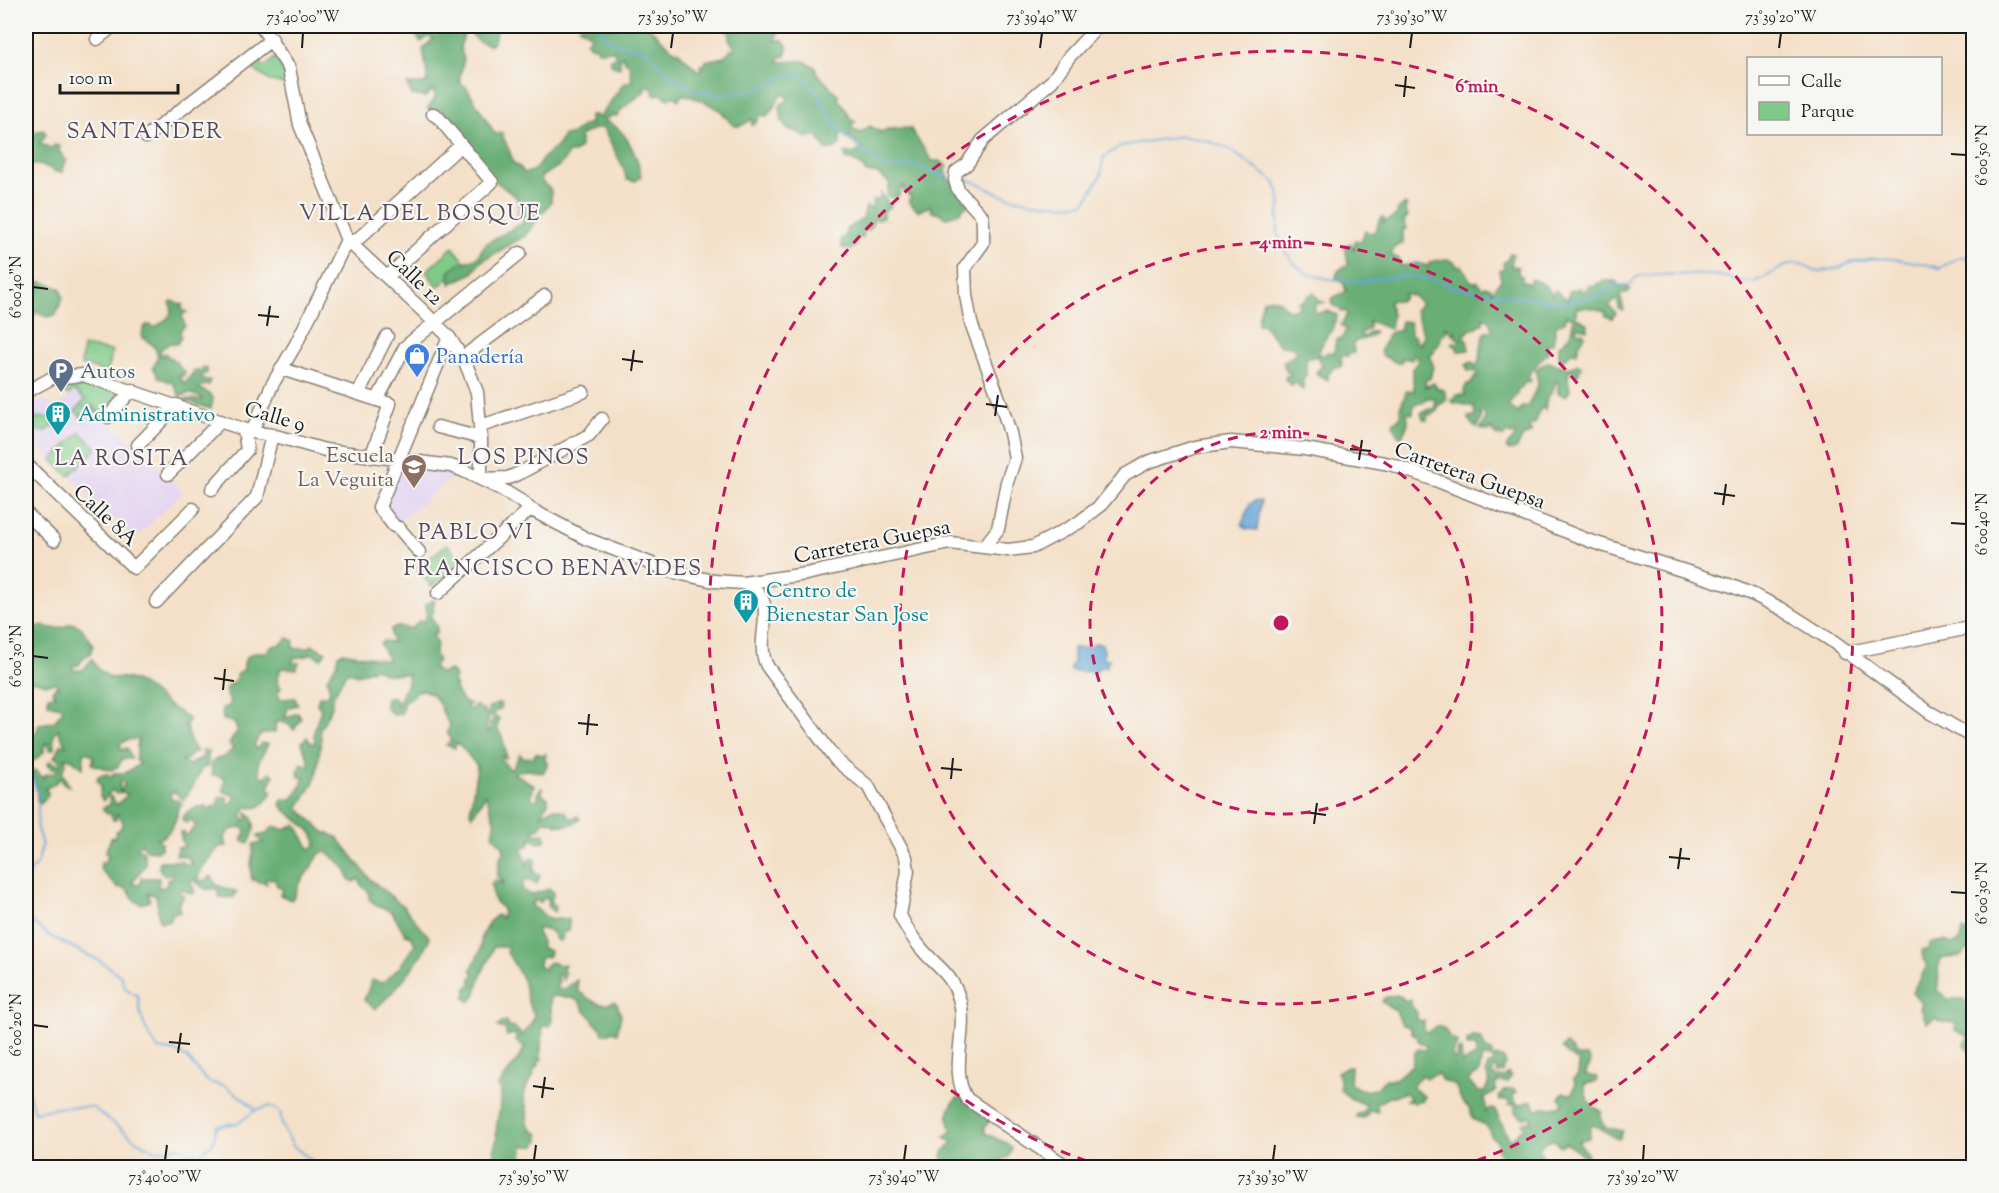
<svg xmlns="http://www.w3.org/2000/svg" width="1999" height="1193" font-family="'Sorts Mill Goudy',serif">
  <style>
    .built { fill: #e3d3f2 }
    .green { fill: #7fca88; stroke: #4e7352; stroke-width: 1.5 }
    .forest { fill: #67ae74; stroke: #426548; stroke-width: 1.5 }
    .water { fill: #66a6d9; stroke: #41617a; stroke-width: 1.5 }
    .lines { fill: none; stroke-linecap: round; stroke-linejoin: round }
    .stream { stroke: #66a6d9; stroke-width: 2 }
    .minor-casing { stroke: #887e72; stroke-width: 15 }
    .minor { stroke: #fff; stroke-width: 12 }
    .ticks { fill: none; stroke: #1c1c1c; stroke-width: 2 }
    .ring { fill: none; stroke: #c2185b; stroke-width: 3; stroke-dasharray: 10 8 }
    .labels { text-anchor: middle; stroke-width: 4.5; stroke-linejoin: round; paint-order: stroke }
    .street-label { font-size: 21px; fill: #1c1c1c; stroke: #f6f6f2 }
    .shop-label { font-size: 21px; fill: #366cbe; stroke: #f6f6f2; text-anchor: start }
    .service-label { font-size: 21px; fill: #4e5e75; stroke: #f6f6f2; text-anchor: start }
    .culture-label { font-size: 21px; fill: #0d838f; stroke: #f6f6f2; text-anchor: start }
    .education-label { font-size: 21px; fill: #785e54; stroke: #f6f6f2; text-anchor: end }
    .neighbourhood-label { font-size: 22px; letter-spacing: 1.5px; fill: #5a4959; stroke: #f6f6f2 }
    .centre { fill: #c2185b; stroke: #f6f6f2; stroke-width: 3 }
    .ring-label { font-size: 18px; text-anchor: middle; font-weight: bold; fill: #c2185b; stroke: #f6f6f2; stroke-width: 4.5; stroke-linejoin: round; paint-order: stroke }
    .neatline { fill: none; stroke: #1c1c1c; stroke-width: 2 }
    .ticks-label { font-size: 15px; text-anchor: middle; fill: #1c1c1c }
  </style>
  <rect width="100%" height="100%" fill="#f6f6f2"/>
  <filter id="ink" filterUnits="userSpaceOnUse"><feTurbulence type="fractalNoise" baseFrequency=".0167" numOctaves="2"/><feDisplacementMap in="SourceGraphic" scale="12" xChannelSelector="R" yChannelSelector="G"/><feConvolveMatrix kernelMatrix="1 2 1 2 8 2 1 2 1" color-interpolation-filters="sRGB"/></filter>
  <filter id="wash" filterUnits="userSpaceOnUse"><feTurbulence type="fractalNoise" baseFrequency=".008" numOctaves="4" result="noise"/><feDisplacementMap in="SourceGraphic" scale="24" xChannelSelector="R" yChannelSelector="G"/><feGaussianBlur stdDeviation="1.35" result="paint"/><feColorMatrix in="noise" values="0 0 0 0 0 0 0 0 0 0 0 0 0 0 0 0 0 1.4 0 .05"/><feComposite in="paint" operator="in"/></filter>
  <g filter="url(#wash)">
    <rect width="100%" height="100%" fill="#f4e0c8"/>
    <path class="built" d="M 74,390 L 183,491 L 135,539 L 26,435 L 26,406 L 37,402 L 45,401 L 58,409 Z
      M 402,467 L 454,475 L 397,525 L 384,505 Z"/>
    <path class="green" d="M 276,57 L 284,73 L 286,84 L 270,81 L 253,69 L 260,63 L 265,67 Z
      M 453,247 L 466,263 L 438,287 L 426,271 Z
      M 83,346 L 112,351 L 108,373 L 81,365 Z
      M 68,381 L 86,382 L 123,394 L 103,415 L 91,405 L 99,414 L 98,415 L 87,406 L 81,413 L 87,419 L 85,421 L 75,411 L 85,400 L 74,390 L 68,395 L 57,386 Z
      M 61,417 L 63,418 L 55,427 L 53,426 L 46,432 L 34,430 L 30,427 L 26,431 L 26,418 Z
      M 80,432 L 97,448 L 69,476 L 52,460 Z
      M 447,544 L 463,564 L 431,586 L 417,568 Z"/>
    <path class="forest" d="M 427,26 L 497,26 L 494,42 L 489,45 L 478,41 L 470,32 L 464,34 L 460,48 L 464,59 L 459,81 L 467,88 L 495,134 L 502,133 C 505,145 511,150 513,163 L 521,168 L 524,173 C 540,171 538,162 547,154 C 555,147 559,147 563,135 L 571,135 L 585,124 L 590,124 L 590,115 L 596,115 L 599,118 L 623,84 L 630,82 L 632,79 L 630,71 L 631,66 L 625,62 L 623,56 L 620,59 L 620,68 L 613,66 L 609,59 L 616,57 L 613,50 L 598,51 L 597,47 L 590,46 L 586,41 L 592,36 L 579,27 L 581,26 L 648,26 L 671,48 L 679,52 L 697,70 L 701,70 L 700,65 L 704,65 L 706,61 L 724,57 L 731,49 L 735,50 L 734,46 L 729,40 L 730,32 L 726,31 L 726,26 L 757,27 L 786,26 L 777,35 L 775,40 L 783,40 L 787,46 L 786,56 L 779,58 L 779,62 L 804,61 L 815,67 L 817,73 L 839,96 L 838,100 L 842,103 L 851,119 L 856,121 L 852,124 L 853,129 L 860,133 L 870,126 L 880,132 L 888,129 L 910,128 L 932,161 L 939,161 L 946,165 L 946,178 L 951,181 L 969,205 L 963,208 L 960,213 L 945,218 L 940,213 L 932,212 L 930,206 L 918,211 L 909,202 L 911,197 L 904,192 L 904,185 L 899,193 L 899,196 L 892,198 L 887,195 L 890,183 L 876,173 L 866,173 C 861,164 856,161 846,159 L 845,152 L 853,154 L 863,149 L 851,138 L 840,134 L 840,144 L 835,148 L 826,150 L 817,135 L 806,138 L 796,131 L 788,130 L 782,121 L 780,105 L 789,99 L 782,93 L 776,104 L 767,116 L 759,115 L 758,121 L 752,125 L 752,119 C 749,121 744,125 740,126 C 731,128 727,117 722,112 C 712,103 696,99 683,94 L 678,100 L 675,96 L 668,99 L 662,94 L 654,95 L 652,87 L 645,86 L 644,92 L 622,109 L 617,116 L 610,116 L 604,121 C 625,126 638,156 641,176 L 636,181 L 627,180 L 623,167 L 603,128 L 594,129 L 580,136 L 580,147 L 574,153 L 568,153 C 563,166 552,170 541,177 L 542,182 L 551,190 L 551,202 L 525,236 L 480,262 L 473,273 L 450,284 L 449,273 C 458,259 467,264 479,256 C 484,237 503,238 515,226 L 522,225 L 523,216 L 518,215 L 519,206 L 517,198 L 494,180 L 449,122 L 448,115 L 427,109 L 436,97 L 433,90 L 425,97 L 412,95 L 407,84 L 423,84 L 428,81 L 423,49 L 433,39 L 429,36 L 421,42 L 416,36 L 418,29 Z
      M 44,130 L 46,135 L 40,143 L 52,149 L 54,145 L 60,146 L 59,151 L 67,161 L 63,165 L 63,172 C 53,173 52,169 45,166 C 40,164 34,165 29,165 L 28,172 L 26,173 L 26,133 Z
      M 881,193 L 891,206 L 883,212 L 883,218 L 878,220 L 875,218 L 869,230 L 864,229 L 863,238 L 856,238 L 854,241 L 856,245 L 851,250 L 842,248 L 841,239 L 846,236 L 846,229 L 857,223 L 859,220 L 863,219 L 866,206 L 872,209 L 873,200 L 880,199 Z
      M 1405,204 L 1407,206 L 1405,210 L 1408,216 L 1404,220 L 1407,229 L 1403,229 L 1403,244 L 1396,246 L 1392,253 L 1393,257 L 1398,258 L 1402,266 L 1417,263 L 1428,266 L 1430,262 C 1442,259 1452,257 1458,267 L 1462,266 L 1470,280 L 1475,283 L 1477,281 L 1482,288 L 1485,286 L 1491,287 L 1492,292 L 1501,280 L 1499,270 L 1504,269 L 1503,263 L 1507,260 L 1510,253 L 1513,254 L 1511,266 L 1518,267 L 1518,274 L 1522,276 L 1522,281 L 1529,284 L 1531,279 C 1543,284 1545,283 1552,295 L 1555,290 L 1568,300 L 1569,291 L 1580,288 L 1584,292 L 1590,285 L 1595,286 L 1598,283 L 1599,285 L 1602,281 L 1616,281 L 1619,286 L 1626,285 L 1630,289 L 1629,292 L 1620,294 L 1624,310 L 1619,309 L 1618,302 L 1615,300 L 1609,306 L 1616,313 L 1612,318 L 1606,316 L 1605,312 C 1596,308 1586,306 1576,309 L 1576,317 L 1588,324 L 1587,330 L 1580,327 L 1576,328 L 1576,331 L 1584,333 L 1585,336 L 1582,341 L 1579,343 L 1577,353 L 1573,352 L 1564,359 L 1559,358 L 1559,345 C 1569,340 1573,329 1573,318 L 1566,315 L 1565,322 L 1556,325 L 1553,343 L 1547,345 L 1548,353 C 1545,354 1529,374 1527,378 L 1531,380 L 1530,383 L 1525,382 L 1522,387 L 1518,389 L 1517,394 L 1508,405 L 1518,413 L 1522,407 L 1527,407 L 1538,385 L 1536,369 L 1548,362 L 1569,368 L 1578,364 L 1582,367 L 1577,376 L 1572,370 L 1569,371 L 1568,380 L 1570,391 L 1566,396 L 1558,393 L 1558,382 L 1556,381 L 1552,393 L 1547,397 L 1545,410 L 1543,407 C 1539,411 1535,417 1536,423 L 1530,425 L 1529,429 L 1532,432 L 1527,436 L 1524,435 L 1516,449 L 1509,451 L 1506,447 L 1515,437 L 1514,434 L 1510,435 L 1508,432 L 1503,437 L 1500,436 L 1499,433 L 1497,436 L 1490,428 L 1489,431 L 1480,429 C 1484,424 1487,418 1484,413 L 1480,413 L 1481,419 L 1477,428 L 1473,426 L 1468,417 L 1475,416 L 1474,407 L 1452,402 L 1451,399 L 1454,398 L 1456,395 L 1465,395 L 1464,390 L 1467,384 L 1470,384 L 1475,376 L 1477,377 L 1477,372 L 1468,371 L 1466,365 L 1472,362 L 1476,366 L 1478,364 L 1483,337 L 1486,331 L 1490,332 L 1492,329 L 1489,320 L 1483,317 L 1483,324 L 1478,325 L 1477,328 L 1471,329 L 1464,336 L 1467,339 L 1469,350 L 1458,351 L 1456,346 L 1453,345 L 1453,342 L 1458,343 L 1461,340 L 1456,338 L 1455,331 L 1453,335 L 1446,327 L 1445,334 L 1441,335 L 1441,339 L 1437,347 L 1435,347 L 1434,353 L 1430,354 L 1433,366 L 1430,379 L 1426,379 L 1425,387 L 1434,383 L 1437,388 L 1444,390 L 1447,400 L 1439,405 L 1436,412 L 1431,415 L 1428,413 L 1427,420 L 1423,419 L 1421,413 L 1429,409 L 1435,409 L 1435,398 L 1427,398 L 1423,403 L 1414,403 L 1413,414 L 1407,413 C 1410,424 1406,428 1402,437 L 1398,435 L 1393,424 L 1401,416 L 1400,408 L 1407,390 L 1414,391 L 1412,369 L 1418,361 L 1416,356 L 1413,356 L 1412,360 L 1401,358 L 1402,362 L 1399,364 L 1383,356 L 1380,352 C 1386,342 1384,330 1399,331 L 1401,321 L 1410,322 L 1411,334 L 1416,338 L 1416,342 L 1421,344 L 1421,339 L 1424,337 L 1415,310 L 1421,304 L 1414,296 L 1404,294 L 1404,298 L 1399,301 L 1391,300 L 1389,303 L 1392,315 L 1390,329 L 1369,321 L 1369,328 L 1360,334 L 1364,337 L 1370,332 L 1375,332 C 1368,341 1361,338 1353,343 L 1354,353 L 1348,354 L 1348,357 L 1343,355 L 1340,359 L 1342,362 L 1341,367 L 1334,367 L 1328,375 L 1328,380 L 1318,375 L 1316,372 L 1323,365 L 1320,364 L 1317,356 L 1306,359 L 1306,375 L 1303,379 L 1303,390 L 1295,382 L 1291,385 L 1285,380 L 1286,376 L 1291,375 L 1290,372 L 1287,372 L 1283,362 C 1291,355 1295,361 1295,347 L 1280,346 L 1262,323 L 1259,325 L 1257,323 L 1263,300 C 1282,294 1280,308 1290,310 C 1293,310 1296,308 1300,307 L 1298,302 L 1306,300 L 1308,295 L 1312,295 L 1313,292 L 1321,302 L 1326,302 L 1316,304 L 1314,309 L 1317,313 L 1328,311 L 1337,315 L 1336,322 L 1333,323 L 1334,328 L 1324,340 L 1318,354 L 1324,355 L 1328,352 L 1334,353 L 1336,340 L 1342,338 L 1346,330 L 1341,325 L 1347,314 L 1346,311 L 1342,312 L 1339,308 L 1332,305 L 1331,299 C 1336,295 1341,295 1346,291 L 1344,284 L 1336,277 L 1338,271 L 1348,264 L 1345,246 L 1351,243 L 1354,251 L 1355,240 L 1361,241 L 1365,231 L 1369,233 L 1376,231 L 1379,221 L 1383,217 L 1385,219 L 1383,223 L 1398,214 L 1397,211 Z
      M 40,282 C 48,282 53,287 60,288 L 63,297 L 56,315 L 47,317 L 36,312 L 32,319 L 31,329 L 28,330 L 28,335 L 33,339 L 26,349 L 26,284 L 27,286 L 27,301 L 32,303 L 34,286 Z
      M 172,301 L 183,305 L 181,309 L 187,312 L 182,315 L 185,326 L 180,331 L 181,337 L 177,344 L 170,343 L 160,350 L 162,356 L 165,353 C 169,358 170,357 174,360 C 179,364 179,369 185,372 L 183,376 L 179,376 L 185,384 L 194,371 L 200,371 L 203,367 L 207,368 L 207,373 L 201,376 L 203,380 L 210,380 L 209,385 L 201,386 L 199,388 L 210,394 L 213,399 L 211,409 L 185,401 L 185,399 L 202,400 L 202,398 L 189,393 L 180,397 L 173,383 L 159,378 L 153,367 C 163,354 154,344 142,337 L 143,329 L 146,325 L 151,325 L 155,328 C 164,320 176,316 170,303 Z
      M 434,600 L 434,605 L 432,607 L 434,610 L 431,617 L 437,627 L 437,632 L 433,634 L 437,645 C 434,651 434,655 438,660 L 433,668 L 441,674 L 450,670 L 455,676 L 453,683 L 456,686 L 455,689 C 460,696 460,703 470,704 L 466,708 L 469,710 L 474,706 L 478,706 L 479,709 L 484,710 L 485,714 L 490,710 L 488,708 L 500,703 L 501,707 L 499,710 L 496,710 L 495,714 L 489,717 L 486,730 L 490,731 L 490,724 L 494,717 L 499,718 L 497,729 C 503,735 506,750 506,758 L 502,757 L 502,761 L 511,770 L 520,754 L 523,758 L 529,757 L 532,759 L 536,753 L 542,755 L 546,754 L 545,760 L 548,764 L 543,773 L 529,770 L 517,771 L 514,774 C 522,776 525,781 533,784 L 534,787 L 531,795 L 532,800 L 538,799 L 538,792 L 542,788 L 542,794 L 548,798 L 548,803 L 541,815 L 553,808 L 565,811 L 571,819 L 578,816 L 580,819 C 572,827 566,825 556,825 L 555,822 L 543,821 L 541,827 L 534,831 L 535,834 L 544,833 L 546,838 L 544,842 L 539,843 L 530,839 L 529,846 L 521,847 L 527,864 L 531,857 L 535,858 L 534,872 L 540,876 L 537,884 L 524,880 L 522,889 L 530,895 L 549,889 L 554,892 L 551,902 L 555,907 L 554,912 L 548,907 L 548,897 L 543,899 L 540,903 L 536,900 L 531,905 L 551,920 L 558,918 L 569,919 L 569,931 L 563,932 L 562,940 L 557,941 L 551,931 L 538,928 L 537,933 L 542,942 L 542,948 L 550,951 L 549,956 L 540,958 L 539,966 L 544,970 L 545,966 L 550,962 L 560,965 L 565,964 L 563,969 L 565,974 L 563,980 L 559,974 L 556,977 L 559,980 L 556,990 L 565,989 L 577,980 L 578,991 C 590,999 599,1009 614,1002 L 617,1004 L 621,1015 L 617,1033 L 612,1031 L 607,1034 L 603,1034 L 601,1028 L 595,1023 L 589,1014 L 586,1013 L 579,1001 L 572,998 L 553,996 L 550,998 L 552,1020 L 550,1026 L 545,1025 L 542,1028 C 544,1039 538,1048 542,1060 L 538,1060 L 539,1065 L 533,1071 L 534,1075 C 527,1084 522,1093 525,1105 L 527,1106 C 528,1119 525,1129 539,1134 L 539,1140 L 536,1146 L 523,1146 L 522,1161 L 526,1167 L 492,1167 C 497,1159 492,1150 497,1139 C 493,1122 506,1102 498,1086 L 502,1082 L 503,1078 C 509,1073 522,1054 525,1046 L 521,1046 L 516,1041 L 516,1036 L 513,1034 L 507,1036 L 505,1029 L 498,1027 L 502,1022 L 506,1021 L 509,1027 L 514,1027 L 522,1035 L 532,1022 L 534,1015 L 529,1006 L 523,980 L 507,952 L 507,947 L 493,947 C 491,958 485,965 481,975 C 476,985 479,994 470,1002 L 464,997 L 466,993 L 466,988 L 471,984 L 471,978 L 474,974 L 471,970 L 480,951 L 482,935 L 489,922 L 497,915 L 502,918 L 503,909 L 494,901 L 491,884 L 495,880 L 503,884 L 504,883 L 497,876 L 500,857 L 504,853 L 503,846 L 493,836 L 495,823 L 486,795 L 472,816 L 470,812 L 477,766 L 460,745 L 455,743 L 455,748 L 446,745 L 452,740 L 447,733 L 450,725 C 438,712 444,698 423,690 L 417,691 L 412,697 L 404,701 L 401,714 L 394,715 L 386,708 L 385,703 L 387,697 L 394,697 L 397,701 L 396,706 L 398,705 L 407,683 L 408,674 L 385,674 L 376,668 L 357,675 L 347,671 L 332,699 L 332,706 L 320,730 L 321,739 L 317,772 L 313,784 L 298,808 L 324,832 L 337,837 L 370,879 L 403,906 L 430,938 C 418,964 396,990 375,1009 L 364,1000 L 372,980 L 382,983 L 399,968 L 415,944 L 411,936 L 405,934 L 392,912 L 375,904 L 369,899 L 369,892 L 361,885 L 359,878 L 354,882 L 349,879 C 347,867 335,858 325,851 L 319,854 C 314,866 306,873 300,883 C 296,889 297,895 291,900 L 280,895 L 283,889 L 277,886 L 275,879 L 265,879 L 267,884 L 252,880 C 248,865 254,858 253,844 L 263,843 L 257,836 L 266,834 L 274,826 L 285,830 L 296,824 L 310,849 L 316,845 C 315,826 290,819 280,804 L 283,799 L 293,799 L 300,788 L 304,777 L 299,777 L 298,770 L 301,763 L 309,766 C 310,757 303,751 302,742 L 307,737 L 310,742 L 315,744 L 314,732 L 321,709 L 317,704 L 319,696 L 326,696 L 330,691 L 327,679 L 337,663 L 338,655 L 343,652 L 389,661 L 380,644 L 383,641 L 393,642 L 391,637 L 391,629 L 396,627 L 412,628 L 419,621 L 425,621 L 427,611 L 425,604 Z
      M 26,622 L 38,628 L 43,625 C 53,631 62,628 72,623 L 81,627 L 93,645 L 91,653 L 84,657 L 79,665 L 73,666 L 73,670 L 83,670 L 92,659 L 98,669 L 111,678 C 140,674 152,695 174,709 C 180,713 184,714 189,720 L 186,725 C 188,736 190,743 197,752 L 192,753 L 188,759 L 182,760 L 189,765 L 197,760 L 202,759 L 203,750 L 209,751 L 207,767 L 201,769 C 197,780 191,791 183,800 L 175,792 L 170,793 L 171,799 L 178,800 L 182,804 L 178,807 C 178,819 169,837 157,839 L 161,842 L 161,849 L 157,851 L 147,850 L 141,843 L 137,849 L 143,850 L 146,864 L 132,883 L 140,886 L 141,878 L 159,878 L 158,888 L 167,886 L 167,880 L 173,878 L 172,873 L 165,876 C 159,871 158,869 160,861 L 181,861 L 185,864 L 192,864 L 186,856 L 176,855 L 177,848 L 185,847 L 182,842 L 180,832 L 184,832 L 186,836 L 196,826 L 191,819 L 186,823 L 182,819 C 187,810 194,808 204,806 L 209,809 L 216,807 L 219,798 L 227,797 L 228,804 L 232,804 L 235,796 L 223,791 L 225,780 L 221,776 L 212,775 L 211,763 L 218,758 L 223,758 L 233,749 L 229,744 L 238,730 L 233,722 L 223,720 L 222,708 L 227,707 L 230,702 L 225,690 L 228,685 L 233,684 L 237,675 L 244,669 C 242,654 256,651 268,652 L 270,647 L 281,644 L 288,638 L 294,641 L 293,648 L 309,648 L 312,645 L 326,652 L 321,659 L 311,653 L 308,656 L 294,658 L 292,663 L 299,663 L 296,669 L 281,668 L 277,681 L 281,688 L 277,693 L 281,699 L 295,698 L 298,705 L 289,707 L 284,718 L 298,713 L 301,719 L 294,730 L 288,724 L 276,721 L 275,732 L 260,734 L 254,746 L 258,749 L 261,743 L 268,744 L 258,763 L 260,776 L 264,777 L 270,772 L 274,775 L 269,788 L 272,792 C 264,804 261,810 246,807 L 243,813 L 244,822 L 248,818 L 246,811 C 257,821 256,830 249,843 L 243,842 L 242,836 L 246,835 L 243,827 L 230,830 L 224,838 L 227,846 L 219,847 L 203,867 L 197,879 L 204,881 L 211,876 L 217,885 L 237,892 L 234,897 L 220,898 L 217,889 L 205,889 L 192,880 L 190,882 L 194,888 L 194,894 L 187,892 L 182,888 L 180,893 L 184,896 L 178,906 L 181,912 L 173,913 L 169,921 L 160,922 C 157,913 159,901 155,895 L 148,893 L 150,901 L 141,904 L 135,901 L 127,889 L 117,887 L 100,869 L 101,863 L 106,862 L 107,857 L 109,855 L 105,853 L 111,838 L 115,837 L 116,831 L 118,831 L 122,826 L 122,819 L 117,814 L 116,820 L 113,820 L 110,813 L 107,814 L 103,810 L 103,807 L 110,805 L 109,796 L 113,798 L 116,805 L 128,794 L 121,792 L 124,785 L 122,779 L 120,780 L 120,793 L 116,794 L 112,790 L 103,801 L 100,797 L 101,786 L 97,781 L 98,776 L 107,774 L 112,777 L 113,773 L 125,773 L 140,764 L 136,760 L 138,739 L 127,740 L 120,745 L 121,750 L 127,748 L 132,759 L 122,759 L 118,767 L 110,770 L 92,764 L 94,757 L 89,753 L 84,753 L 83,768 L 71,759 L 65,758 L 66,764 L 62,772 L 69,786 L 62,783 L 62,779 L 58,779 L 58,781 L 45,789 L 48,792 L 48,796 L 40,803 L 37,801 C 39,789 31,780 33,770 L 38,772 L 43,778 L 46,774 L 56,773 L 57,767 L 52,769 L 48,764 L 50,761 L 60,765 L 60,761 L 54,757 L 61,745 L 66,745 L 60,735 L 59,729 C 51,734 54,741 54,749 L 49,750 L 48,743 L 44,745 L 44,752 L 35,760 L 30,762 L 26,769 L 26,728 L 28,729 L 30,734 L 36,734 L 39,724 L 54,722 L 63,710 L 61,707 L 48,704 L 48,696 L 55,696 L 52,691 L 55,687 L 59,687 L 55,683 L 45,684 L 33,680 L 26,688 L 26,640 L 30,640 L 28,636 L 26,635 Z
      M 1963,930 L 1973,935 L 1973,948 L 1967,950 L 1962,956 L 1940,959 C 1936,968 1941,977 1937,990 L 1948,999 L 1963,999 L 1973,1012 L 1973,1055 L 1965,1044 L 1969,1037 L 1955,1030 L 1956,1023 L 1941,1022 L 1935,1018 L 1927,1023 L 1920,1009 L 1922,1002 L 1912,993 C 1914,986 1919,983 1921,978 C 1923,973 1924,970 1927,966 L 1923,959 L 1922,951 L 1928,949 L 1930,943 L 1945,941 L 1952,944 L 1959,942 Z
      M 1396,995 L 1402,997 L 1405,1001 L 1411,1000 L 1412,1007 L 1417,1012 L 1417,1020 L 1424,1021 L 1424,1031 L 1428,1032 L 1436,1026 C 1448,1028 1444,1033 1451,1038 C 1453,1040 1456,1040 1458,1042 L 1452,1053 L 1452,1058 L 1456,1059 L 1458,1050 L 1461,1049 L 1462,1063 L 1476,1056 L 1476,1046 L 1467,1046 L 1467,1041 L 1473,1037 L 1481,1038 L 1485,1048 L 1493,1052 L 1493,1059 L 1482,1056 L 1479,1074 L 1473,1076 L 1468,1081 L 1479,1092 L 1484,1092 C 1490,1084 1489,1081 1486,1072 L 1488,1066 L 1493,1063 L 1496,1056 L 1504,1059 L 1505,1064 L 1503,1072 L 1497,1073 L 1498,1068 L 1495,1067 L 1492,1072 L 1494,1077 L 1504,1077 L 1508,1073 L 1511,1077 L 1507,1082 L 1497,1082 L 1495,1088 L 1497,1090 L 1485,1097 L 1486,1112 L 1490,1109 L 1495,1110 L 1510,1140 L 1521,1130 L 1525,1130 L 1522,1124 L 1526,1121 L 1531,1122 L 1530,1116 L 1524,1118 C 1516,1114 1515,1111 1514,1104 L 1509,1105 L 1509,1101 L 1504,1100 L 1500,1101 L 1498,1096 L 1501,1095 L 1504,1090 L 1514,1089 L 1517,1093 L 1513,1095 L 1514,1100 L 1519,1106 L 1531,1100 L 1537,1110 L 1542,1107 L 1554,1108 L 1564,1103 L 1559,1098 L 1563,1093 L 1572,1094 L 1575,1085 L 1574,1079 L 1578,1075 L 1579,1062 C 1573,1059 1566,1055 1562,1048 L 1566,1044 L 1576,1056 L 1587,1056 L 1591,1062 L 1585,1075 L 1598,1077 L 1597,1082 L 1585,1084 C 1586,1101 1587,1103 1601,1111 L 1601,1121 L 1605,1127 L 1623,1131 L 1619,1139 C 1608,1136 1603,1127 1591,1125 L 1589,1138 L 1578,1141 L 1588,1154 L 1586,1158 L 1566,1143 L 1560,1146 L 1554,1140 L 1549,1141 L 1539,1148 L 1548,1167 L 1541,1164 L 1535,1167 L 1501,1167 L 1503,1164 L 1501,1153 L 1498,1152 L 1497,1141 L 1492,1137 L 1486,1125 L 1474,1120 L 1469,1108 L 1462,1102 L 1455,1085 L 1441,1080 L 1438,1073 L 1427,1078 L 1421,1075 L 1412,1087 L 1425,1097 L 1422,1101 L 1419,1100 L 1415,1103 L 1406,1100 L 1411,1098 L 1405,1093 L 1389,1097 L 1376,1104 L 1378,1110 L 1376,1112 L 1371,1110 L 1364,1118 L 1356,1117 L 1357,1114 L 1360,1114 L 1366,1108 L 1366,1105 L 1350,1098 L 1340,1090 L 1340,1078 L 1337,1072 L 1346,1067 L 1351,1067 L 1350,1084 L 1364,1091 L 1375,1089 L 1386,1079 L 1395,1079 L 1412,1065 L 1414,1054 L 1418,1049 L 1425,1050 L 1427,1047 L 1418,1041 L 1418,1037 L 1411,1032 L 1411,1028 L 1402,1024 L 1396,1011 L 1382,1002 L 1384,998 Z
      M 957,1098 L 964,1098 L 991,1120 L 985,1126 L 985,1133 L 1008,1144 L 1012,1149 L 1009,1157 L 1001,1160 L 994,1167 L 949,1167 L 942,1157 L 943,1152 L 952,1143 L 945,1137 L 952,1130 C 946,1117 947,1109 957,1098 Z"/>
    <path class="water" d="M 1256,500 L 1261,501 L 1257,530 L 1246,529 L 1242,524 L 1250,504 Z
      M 1095,643 L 1102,644 L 1104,650 L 1104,660 L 1109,659 L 1106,667 L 1098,668 L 1097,671 L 1091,672 L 1071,671 L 1070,669 L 1070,666 L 1073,665 L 1073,648 L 1085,648 L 1086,646 L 1088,648 Z"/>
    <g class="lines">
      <path class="stream" d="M 599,26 C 608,50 629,42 648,52 C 655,56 660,67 666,72 C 698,99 723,97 760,88 C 772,85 780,73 793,75 C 818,78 824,112 838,129 C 852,145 870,156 887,169 C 899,166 910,164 921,168 C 932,172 938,176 950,177
        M 958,178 C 976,179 989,191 1006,196 C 1031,203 1059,207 1085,203 L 1101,175 L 1103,158 L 1120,146 L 1182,136 L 1208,141 L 1229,149 L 1276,183 L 1281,203 L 1278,216 L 1278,233 L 1283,249 L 1294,263 L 1307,274 L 1329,279 L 1362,282 L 1379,278 L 1409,276 L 1435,280 L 1451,287 L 1557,302 L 1595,298 L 1618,285 L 1629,285 L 1638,276 C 1665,275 1693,273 1720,276 C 1731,278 1740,283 1752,282 C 1767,280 1779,265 1793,264 C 1806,262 1809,270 1819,271 C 1832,273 1846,263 1858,261 C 1885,255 1914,261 1940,268 L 1959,257 L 1974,258
        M 26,769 L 29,771 L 39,795 L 37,829 L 42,845 L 38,862 L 26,878
        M 26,911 L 29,919 L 48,935 L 100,961 L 121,976 L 125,988 L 138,996 C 139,1017 146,1032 158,1049 L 178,1052 L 188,1059 L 208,1082 L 225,1086 L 244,1099 L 256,1110 L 270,1106 L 280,1112 L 283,1128 L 293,1146 L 322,1168
        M 26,1069 L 28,1072 L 28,1091 L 34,1112 L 63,1107 L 92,1107 L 137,1141 L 156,1151 L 178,1147 L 198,1155 L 213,1143 L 217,1126 L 238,1123 L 256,1110"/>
    </g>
  </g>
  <g filter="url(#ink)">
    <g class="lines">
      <defs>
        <path id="minor" d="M 261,26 L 289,68 L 300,125 L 347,240 L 423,311 L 449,337 L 466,364 L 477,392 L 481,438 L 481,479
          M 97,39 L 113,26
          M 146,137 L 272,39
          M 350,243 L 358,239 L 460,146
          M 387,277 L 492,182 L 438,117 L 433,114
          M 463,357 L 545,296
          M 282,369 L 390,404 L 371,457
          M 26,392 L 52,378 L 83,375 L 252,432 L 272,435 L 325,450 L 451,466 L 464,471 L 499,488 L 524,503 L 530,509 L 587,539 L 673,572 L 714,581 L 743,583 L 806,574 L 950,543 L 1008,550 L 1033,547 L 1078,523 L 1100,506 L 1125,475 L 1148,462 L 1195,447 L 1231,442 L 1305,449 L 1390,464 L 1435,480 L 1590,541 L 1729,585 L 1754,595 L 1782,609 L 1829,639 L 1929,712 L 1974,738
          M 358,394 L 387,336
          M 377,400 L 405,347 L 520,253
          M 108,417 L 132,390
          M 481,426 L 583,392
          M 438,427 L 481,438
          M 252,432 L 272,385 L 296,344 L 347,240
          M 138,445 L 177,405
          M 26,464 L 134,568 L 193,509
          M 168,474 L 221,421
          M 483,479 L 508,478 L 522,472 L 589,435 L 602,419
          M 212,489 L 247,450 L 244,429
          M 26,513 L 54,540
          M 984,547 L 998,529 L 1007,482 L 1015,458 L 1010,433 L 1001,404 L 971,323 L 966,295 L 965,268 L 983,243 L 983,224 L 982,216 L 958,190 L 955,180 L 956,172 L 967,164 L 983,140 L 1052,81 L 1069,57 L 1098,26
          M 419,552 L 399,528 L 394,526 L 379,507 L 449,337
          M 744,583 C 784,601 752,637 767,666 L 836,760 L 868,786 L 906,857 L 908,871 L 900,915 C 905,926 912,937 920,947 C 935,966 951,972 959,998 C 969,1030 948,1071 967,1099 L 1069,1168
          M 438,593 L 530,509
          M 156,602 L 257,497 L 272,435
          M 1845,653 L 1974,627"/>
      </defs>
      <use href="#minor" class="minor-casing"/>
      <use href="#minor" class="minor"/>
    </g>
  </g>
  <path class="ticks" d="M 302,48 L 303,33M 671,48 L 673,33M 1040,48 L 1042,33M 1410,48 L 1412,33M 1779,48 L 1781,33M 1395,85 L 1415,88M 1404,97 L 1406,76M 1951,154 L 1966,155M 33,287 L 48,289M 258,315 L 279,317M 267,326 L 270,306M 622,359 L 643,362M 631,371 L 634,350M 986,404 L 1007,407M 995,416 L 998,395M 1350,449 L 1371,451M 1359,460 L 1362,440M 1714,493 L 1735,496M 1723,505 L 1726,484M 1951,523 L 1966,524M 33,656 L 48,658M 214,678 L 234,681M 223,690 L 225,669M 578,723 L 598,725M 587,735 L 589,714M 941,768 L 962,770M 951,779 L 953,758M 1305,812 L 1326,815M 1314,824 L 1317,803M 1669,857 L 1690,859M 1678,869 L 1681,848M 1951,892 L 1966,893M 33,1025 L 48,1027M 169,1042 L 190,1044M 178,1053 L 181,1033M 533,1086 L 554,1089M 542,1098 L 545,1077M 165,1160 L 167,1145M 534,1160 L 536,1145M 904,1160 L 906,1145M 1273,1160 L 1275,1145M 1643,1160 L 1644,1145"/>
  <g class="ring">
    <circle cx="1281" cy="623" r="191"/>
    <circle cx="1281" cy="623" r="381"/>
    <path d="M1104 1167A572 572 0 1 1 1458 1167"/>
  </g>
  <defs>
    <symbol id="shop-pin" viewBox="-11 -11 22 30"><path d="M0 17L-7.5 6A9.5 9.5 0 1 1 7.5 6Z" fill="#3f7fe0" stroke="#f6f6f2"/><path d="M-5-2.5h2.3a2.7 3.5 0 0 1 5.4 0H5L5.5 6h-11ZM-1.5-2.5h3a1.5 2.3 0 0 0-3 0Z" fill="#fff"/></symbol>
    <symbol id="parking-pin" viewBox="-11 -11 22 30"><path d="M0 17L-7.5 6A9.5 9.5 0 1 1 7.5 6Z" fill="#5c6f8a" stroke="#f6f6f2"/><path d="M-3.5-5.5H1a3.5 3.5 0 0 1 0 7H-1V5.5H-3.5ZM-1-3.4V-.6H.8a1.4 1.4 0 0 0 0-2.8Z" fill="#fff"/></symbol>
    <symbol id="building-pin" viewBox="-11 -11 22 30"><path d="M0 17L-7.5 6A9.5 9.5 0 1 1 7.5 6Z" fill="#0f9aa8" stroke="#f6f6f2"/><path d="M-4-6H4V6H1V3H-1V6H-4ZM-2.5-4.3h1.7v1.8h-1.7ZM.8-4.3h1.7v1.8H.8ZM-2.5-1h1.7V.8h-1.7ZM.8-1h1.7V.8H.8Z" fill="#fff"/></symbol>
    <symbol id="school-pin" viewBox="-11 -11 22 30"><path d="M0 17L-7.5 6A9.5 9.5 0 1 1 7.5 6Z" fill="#8d6e63" stroke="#f6f6f2"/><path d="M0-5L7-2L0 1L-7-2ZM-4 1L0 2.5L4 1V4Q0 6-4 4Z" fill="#fff"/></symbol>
  </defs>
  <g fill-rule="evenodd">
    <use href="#shop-pin" x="402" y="341" width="30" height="40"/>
    <use href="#parking-pin" x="46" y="356" width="30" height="40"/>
    <use href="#building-pin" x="43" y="399" width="30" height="40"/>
    <use href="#school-pin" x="399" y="452" width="30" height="40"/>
    <use href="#building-pin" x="731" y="587" width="30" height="40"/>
  </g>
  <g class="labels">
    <g class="street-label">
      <text transform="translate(415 277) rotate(44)" y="7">Calle 12</text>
      <text transform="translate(275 416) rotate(16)" y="7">Calle 9</text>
      <text transform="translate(1470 475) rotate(20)" y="7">Carretera Guepsa</text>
      <text transform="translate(106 515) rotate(43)" y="7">Calle 8A</text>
      <text transform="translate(872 541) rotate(-11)" y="7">Carretera Guepsa</text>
    </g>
    <g class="shop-label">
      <text x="436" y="363">Panadería</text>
    </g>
    <g class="service-label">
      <text x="80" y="378">Autos</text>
    </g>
    <g class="culture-label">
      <text x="78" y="421">Administrativo</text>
      <text x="766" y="597">Centro de<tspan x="766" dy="24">Bienestar San Jose</tspan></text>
    </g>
    <g class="education-label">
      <text x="394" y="462">Escuela<tspan x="394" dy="24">La Veguita</tspan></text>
    </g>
    <g class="neighbourhood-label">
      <text x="145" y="138">SANTANDER</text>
      <text x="420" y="220">VILLA DEL BOSQUE</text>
      <text x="524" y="464">LOS PINOS</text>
      <text x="122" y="465">LA ROSITA</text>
      <text x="476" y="539">PABLO VI</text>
      <text x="553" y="575">FRANCISCO BENAVIDES</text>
    </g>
  </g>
  <circle cx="1281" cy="623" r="9" class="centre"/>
  <g class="ring-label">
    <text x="1477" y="92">6 min</text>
    <text x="1281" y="248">4 min</text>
    <text x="1281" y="438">2 min</text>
  </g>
  <rect width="1999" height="1193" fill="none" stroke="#f6f6f2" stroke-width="66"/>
  <rect x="1747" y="57" width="195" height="78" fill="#f6f6f2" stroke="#9f9f9c" stroke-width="1.5"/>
  <rect x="1759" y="76" width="30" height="9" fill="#ffffff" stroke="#9f9f9c" stroke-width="1.5"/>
  <text x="1801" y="87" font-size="18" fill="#1c1c1c">Calle</text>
  <rect x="1759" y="102" width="30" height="18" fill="#7fca88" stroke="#9f9f9c" stroke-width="1.5"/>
  <text x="1801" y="117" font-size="18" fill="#1c1c1c">Parque</text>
  <path d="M60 84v9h118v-9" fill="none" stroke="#1c1c1c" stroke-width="3"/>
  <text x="69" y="84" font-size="18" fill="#1c1c1c" stroke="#f6f6f2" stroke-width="4.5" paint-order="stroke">100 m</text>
  <rect x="33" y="33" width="1933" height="1127" class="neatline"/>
  <g class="ticks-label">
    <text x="303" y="22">73°40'00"W</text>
    <text x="673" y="22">73°39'50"W</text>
    <text x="1042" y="22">73°39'40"W</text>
    <text x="1412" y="22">73°39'30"W</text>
    <text x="1781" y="22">73°39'20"W</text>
    <text transform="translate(1982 155) rotate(-90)" y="5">6°00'50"N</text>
    <text transform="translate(16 287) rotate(-90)" y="5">6°00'40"N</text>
    <text transform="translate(1982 524) rotate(-90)" y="5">6°00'40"N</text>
    <text transform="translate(16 656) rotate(-90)" y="5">6°00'30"N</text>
    <text transform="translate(1982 893) rotate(-90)" y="5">6°00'30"N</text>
    <text transform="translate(16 1025) rotate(-90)" y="5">6°00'20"N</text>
    <text x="165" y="1182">73°40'00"W</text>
    <text x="534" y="1182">73°39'50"W</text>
    <text x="904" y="1182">73°39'40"W</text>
    <text x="1273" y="1182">73°39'30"W</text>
    <text x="1643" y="1182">73°39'20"W</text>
  </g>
</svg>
